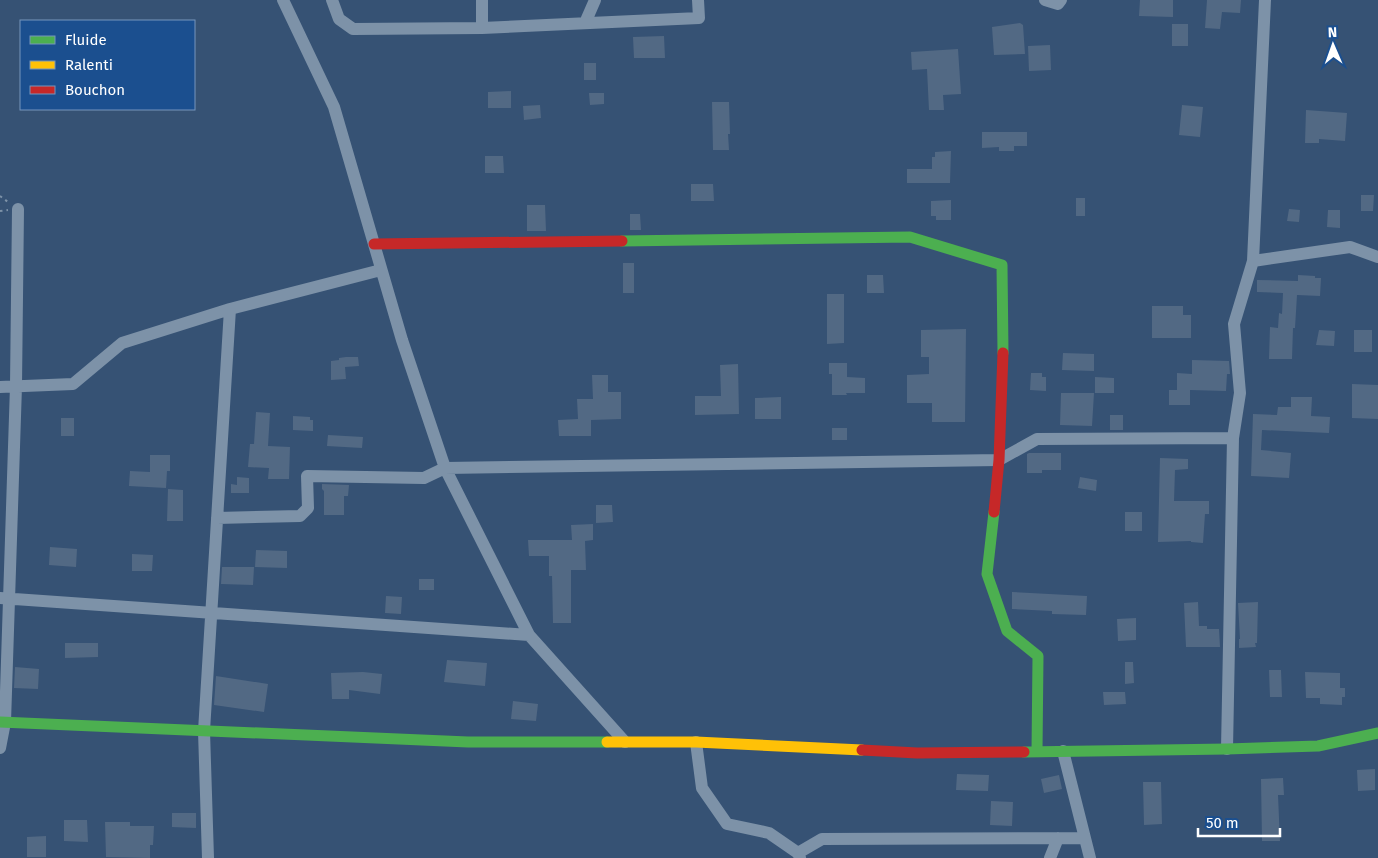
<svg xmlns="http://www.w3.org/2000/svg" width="1378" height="858" font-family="'Fira Sans',sans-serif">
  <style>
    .building { fill: #526984 }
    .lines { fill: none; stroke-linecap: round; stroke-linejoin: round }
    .path { stroke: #7d92a8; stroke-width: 2; stroke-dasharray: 2.5 4; stroke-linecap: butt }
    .street { stroke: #7d92a8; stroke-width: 12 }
    .fast { stroke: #4caf50; stroke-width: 11 }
    .slow { stroke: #ffc107; stroke-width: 11 }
    .jam { stroke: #c62828; stroke-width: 11 }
  </style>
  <rect width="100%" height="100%" fill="#365274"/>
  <path class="building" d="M 1140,0 L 1173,0 L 1173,17 L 1139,16 Z
    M 1207,0 L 1241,0 L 1240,13 L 1222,12 L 1220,29 L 1205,28 Z
    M 1020,23 L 1023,25 L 1025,54 L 994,55 L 992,27 Z
    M 1172,24 L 1188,24 L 1188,46 L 1172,46 Z
    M 664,36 L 665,58 L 634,58 L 633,37 Z
    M 1050,45 L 1051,70 L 1029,71 L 1028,46 Z
    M 958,49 L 961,94 L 943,95 L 944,110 L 929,110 L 927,69 L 912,70 L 911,52 Z
    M 584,63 L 596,63 L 596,80 L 584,80 Z
    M 511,91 L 511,108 L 488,108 L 488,92 Z
    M 589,93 L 604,93 L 604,104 L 590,105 Z
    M 712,102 L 729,102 L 730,134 L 728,134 L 729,150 L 713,150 Z
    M 540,105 L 541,118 L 524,120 L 523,106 Z
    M 1182,105 L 1203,107 L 1200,137 L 1179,135 Z
    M 1306,110 L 1347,113 L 1345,141 L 1319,139 L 1319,143 L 1305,143 Z
    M 982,132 L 1027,132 L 1027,146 L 1014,146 L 1014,151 L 999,151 L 999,147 L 982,148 Z
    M 951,151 L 950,183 L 907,183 L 907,169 L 932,169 L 932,157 L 935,157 L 935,152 Z
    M 485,156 L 503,156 L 504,173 L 485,173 Z
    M 691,184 L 713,184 L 714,201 L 691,201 Z
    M 1361,195 L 1374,195 L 1373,211 L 1361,211 Z
    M 1076,198 L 1085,198 L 1085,216 L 1076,216 Z
    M 951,200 L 951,220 L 936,220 L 936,216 L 931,216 L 931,201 Z
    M 527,205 L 545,205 L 546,231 L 527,231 Z
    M 1289,209 L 1300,210 L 1299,222 L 1287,221 Z
    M 1328,210 L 1340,210 L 1340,228 L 1327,227 Z
    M 630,214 L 640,214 L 641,230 L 630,230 Z
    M 623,263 L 634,263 L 634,293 L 623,293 Z
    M 867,275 L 883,275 L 884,293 L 867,293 Z
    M 1298,275 L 1315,276 L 1315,278 L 1321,278 L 1320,296 L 1297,295 L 1295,328 L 1293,328 L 1292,359 L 1269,359 L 1270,327 L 1278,328 L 1279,313 L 1282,314 L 1283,293 L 1257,292 L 1257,280 L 1298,281 Z
    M 827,294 L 844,294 L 844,343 L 827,344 Z
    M 1152,306 L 1183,306 L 1183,315 L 1191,315 L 1191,338 L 1152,338 Z
    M 966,329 L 965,422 L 932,422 L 932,403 L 907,403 L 907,375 L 929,374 L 929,357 L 921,357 L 921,330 Z
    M 1319,330 L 1335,331 L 1334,346 L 1316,345 Z
    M 1354,330 L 1372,330 L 1372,352 L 1354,352 Z
    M 1063,353 L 1094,354 L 1094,371 L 1062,370 Z
    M 346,357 L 358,357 L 359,366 L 345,367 L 346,379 L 331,380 L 331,361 L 339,360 L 339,358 Z
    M 1192,360 L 1229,361 L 1230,374 L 1227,374 L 1226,391 L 1190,390 L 1190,405 L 1169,405 L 1169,390 L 1177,390 L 1177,373 L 1192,374 Z
    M 829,363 L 847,363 L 847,377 L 865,378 L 865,393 L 846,393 L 847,395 L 832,395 L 832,374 L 829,374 Z
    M 738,364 L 739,414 L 695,415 L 695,396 L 721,396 L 720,365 Z
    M 1031,373 L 1042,373 L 1042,377 L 1046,377 L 1046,391 L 1030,390 Z
    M 592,375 L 608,375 L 608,392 L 621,392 L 621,419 L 591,420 L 591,436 L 559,436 L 558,420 L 578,419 L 577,399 L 593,399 Z
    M 1095,377 L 1114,378 L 1114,393 L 1095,393 Z
    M 1352,384 L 1378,385 L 1378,419 L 1352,418 Z
    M 1061,393 L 1094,393 L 1092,426 L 1060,425 Z
    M 781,397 L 781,419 L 755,419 L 755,398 Z
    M 1291,397 L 1312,397 L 1311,416 L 1330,417 L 1329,433 L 1262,430 L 1261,450 L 1291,453 L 1289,478 L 1251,476 L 1253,414 L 1277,415 L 1278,407 L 1291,407 Z
    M 256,412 L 270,413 L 268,446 L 290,447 L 289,479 L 268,479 L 269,468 L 248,467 L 250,444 L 254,444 Z
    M 1110,415 L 1123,415 L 1123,430 L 1110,430 Z
    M 293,416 L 310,417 L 310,420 L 313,420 L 313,431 L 293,430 Z
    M 61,418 L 74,418 L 74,436 L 61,436 Z
    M 832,428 L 847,428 L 847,440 L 832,440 Z
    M 328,435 L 363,437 L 362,448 L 327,446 Z
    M 1029,453 L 1061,453 L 1061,470 L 1042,470 L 1042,473 L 1027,473 L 1027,454 Z
    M 150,455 L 170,455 L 170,471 L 167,471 L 166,488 L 129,486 L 130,471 L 150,472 Z
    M 1160,458 L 1188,459 L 1188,469 L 1175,470 L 1174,501 L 1209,501 L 1209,514 L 1205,514 L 1203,543 L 1191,542 L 1191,541 L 1158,542 Z
    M 237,477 L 249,478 L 249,493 L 231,493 L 231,484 L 237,485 Z
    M 1080,477 L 1097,480 L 1096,491 L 1078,488 Z
    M 322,484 L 349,485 L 348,496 L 344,496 L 344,515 L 324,515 L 324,491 L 322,489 Z
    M 168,489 L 183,490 L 183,521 L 167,521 Z
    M 596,505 L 612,505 L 613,522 L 596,523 Z
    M 1125,512 L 1142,512 L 1142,531 L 1125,531 Z
    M 593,524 L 593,540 L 585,541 L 586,570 L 571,570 L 571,623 L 553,623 L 552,576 L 549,576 L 549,556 L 529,556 L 528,540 L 572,540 L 571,525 Z
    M 50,547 L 77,549 L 76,567 L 49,565 Z
    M 256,550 L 287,551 L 287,568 L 255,567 Z
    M 132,554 L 153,555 L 152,571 L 132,571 Z
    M 222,567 L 254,567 L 253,585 L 221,584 Z
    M 419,579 L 434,579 L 434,590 L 419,590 Z
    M 1012,592 L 1087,596 L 1086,615 L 1052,614 L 1052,611 L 1012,609 Z
    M 386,596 L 402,597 L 401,614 L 385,613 Z
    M 1198,602 L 1199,626 L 1207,626 L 1207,629 L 1219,629 L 1220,647 L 1186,647 L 1184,603 Z
    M 1258,602 L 1257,643 L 1255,643 L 1256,647 L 1239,648 L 1239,639 L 1240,639 L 1238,603 Z
    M 1136,618 L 1136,640 L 1118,641 L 1117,619 Z
    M 65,643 L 98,643 L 98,657 L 65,658 Z
    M 447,660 L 487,663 L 485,686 L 444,682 Z
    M 1125,662 L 1133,662 L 1134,683 L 1125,684 Z
    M 15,667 L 39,669 L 38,689 L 14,688 Z
    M 1269,670 L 1281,670 L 1282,697 L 1270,697 Z
    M 363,672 L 382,674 L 380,694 L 349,690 L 349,699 L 332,699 L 331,673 Z
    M 1305,672 L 1340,673 L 1340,688 L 1345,688 L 1345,697 L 1342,697 L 1342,705 L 1320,704 L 1320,698 L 1306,698 Z
    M 216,676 L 268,684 L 264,712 L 214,705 Z
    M 1103,692 L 1125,692 L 1126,704 L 1104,705 Z
    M 513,701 L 538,704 L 536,721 L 511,719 Z
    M 1375,769 L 1375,790 L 1358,791 L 1357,770 Z
    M 957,774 L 989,775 L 988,791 L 956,790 Z
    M 1059,775 L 1062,789 L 1044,793 L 1041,779 Z
    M 1283,778 L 1284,795 L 1278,795 L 1280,841 L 1262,841 L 1261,779 Z
    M 1143,782 L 1161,782 L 1162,824 L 1144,825 Z
    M 991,801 L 1013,802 L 1012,826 L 990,825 Z
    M 172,813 L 196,813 L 196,828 L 172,827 Z
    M 64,820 L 87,820 L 88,842 L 64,841 Z
    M 105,822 L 130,822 L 130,826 L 154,826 L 153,845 L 150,845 L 150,858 L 106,857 Z
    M 46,836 L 46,857 L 27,857 L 27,837 Z"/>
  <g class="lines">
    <path class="path" d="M 0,196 L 8,202
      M 0,211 L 8,210"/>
    <path class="street" d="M 283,0 L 334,107 L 402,340 L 445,468 L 529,635 L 625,742
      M 332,0 L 339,19 L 353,29 L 482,28 L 699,18 L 698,0
      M 1045,0 L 1058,4 L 1061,0
      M 585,23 L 595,0
      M 482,28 L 482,0
      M 1253,261 L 1350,247 L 1378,257
      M 0,387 L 73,384 L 122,343 L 230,309 L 381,270
      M 217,518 L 300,516 L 308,508 L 307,476 L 424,478 L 445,468 L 999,460 L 1037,439 L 1233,438
      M 0,598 L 529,635
      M 696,742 L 702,788 L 727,824 L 769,833 L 798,853 L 800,858
      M 0,748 L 5,722 L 16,386 L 18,209
      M 1227,749 L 1233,438 L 1240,393 L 1234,324 L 1253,261 L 1265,0
      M 1063,751 L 1090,858
      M 798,853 L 822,839 L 1085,838
      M 208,858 L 204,731 L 230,309
      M 1050,858 L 1058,838"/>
    <path class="fast" d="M 622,241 L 910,237 L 1002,265 L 1003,353
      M 994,512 L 987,574 L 1007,631 L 1038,656 L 1037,751
      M 0,722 L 468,742 L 607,742
      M 1024,752 L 1227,749 L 1318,746 L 1378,733"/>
    <path class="slow" d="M 607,742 L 696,742 L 862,750"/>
    <path class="jam" d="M 374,244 L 622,241
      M 994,512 L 999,460 L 1003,353
      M 862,750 L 917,753 L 1024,752"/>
  </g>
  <rect x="20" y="20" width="175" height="90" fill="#1b4f8f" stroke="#7695bc"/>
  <rect x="30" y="36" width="25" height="8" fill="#4caf50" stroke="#7695bc"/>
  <text x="65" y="45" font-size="15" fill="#ffffff">Fluide</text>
  <rect x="30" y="61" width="25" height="8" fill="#ffc107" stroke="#7695bc"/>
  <text x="65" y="70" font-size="15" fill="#ffffff">Ralenti</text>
  <rect x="30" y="86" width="25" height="8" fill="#c62828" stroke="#7695bc"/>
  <text x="65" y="95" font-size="15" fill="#ffffff">Bouchon</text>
  <g transform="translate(1333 45) rotate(358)" stroke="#1b4f8f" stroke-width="4" paint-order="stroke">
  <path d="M0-4L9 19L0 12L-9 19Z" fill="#ffffff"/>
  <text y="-8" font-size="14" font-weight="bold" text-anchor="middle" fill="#ffffff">N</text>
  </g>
  <path d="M1198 828v8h82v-8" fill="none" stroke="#ffffff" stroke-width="2.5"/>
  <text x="1206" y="828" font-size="15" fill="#ffffff" stroke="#1b4f8f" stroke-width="4" paint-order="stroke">50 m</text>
</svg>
